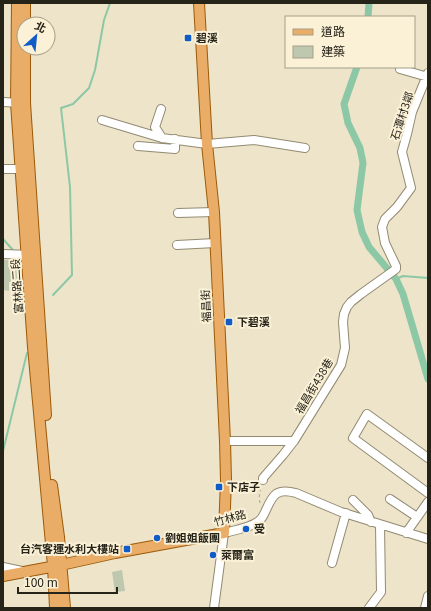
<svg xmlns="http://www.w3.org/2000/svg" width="431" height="611" font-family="Georgia,'Noto Sans TC',serif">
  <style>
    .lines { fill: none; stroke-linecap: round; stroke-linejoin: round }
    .stream { stroke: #8dc8a6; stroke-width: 2 }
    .canal { stroke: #8dc8a6; stroke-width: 7 }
    .building { fill: #bec8af }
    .minor-casing { stroke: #928a72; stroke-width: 10 }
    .major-casing { stroke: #9c5a09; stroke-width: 12 }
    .path { stroke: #a9a28e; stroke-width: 1; stroke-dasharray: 3 3; stroke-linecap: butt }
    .minor { stroke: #fff; stroke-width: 8 }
    .major { stroke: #eaad67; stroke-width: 10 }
    .poi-dot { fill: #115dc7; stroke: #faf1d7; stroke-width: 1.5 }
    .labels { text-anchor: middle; stroke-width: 4; stroke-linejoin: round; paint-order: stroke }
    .poi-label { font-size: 11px; font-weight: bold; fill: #262319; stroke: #faf1d7; text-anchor: start }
    .street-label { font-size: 11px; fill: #262319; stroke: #faf1d7 }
  </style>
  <rect width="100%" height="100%" fill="#ede4ca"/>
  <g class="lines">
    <path class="stream" d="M 3,239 L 13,250
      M 396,279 L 403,276 L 428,278
      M 53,295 L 72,275 L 70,187 L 61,108 L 73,104 L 89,88 L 95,70 L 104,20 L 110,3
      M 3,451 L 27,353"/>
    <path class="canal" d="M 368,17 L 369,3
      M 357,67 L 344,104 L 348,123 L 360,148 L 363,163 L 357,210 L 362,232 L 369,247 L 396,279 L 403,294 L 428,379"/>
  </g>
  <path class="building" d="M 3,260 L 20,260 L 22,282 L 9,282 L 9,291 L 3,290 L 3,268 L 4,268 Z
    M 122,570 L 125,591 L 115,592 L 112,572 Z"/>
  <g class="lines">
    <defs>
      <path id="minor" d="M 400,69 L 428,77
        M 3,102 L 20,103
        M 161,109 L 155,127 L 162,138
        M 102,120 L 162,138 L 207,144 L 254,140 L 305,148
        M 138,146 L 175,149 L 175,139
        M 3,169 L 20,169
        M 178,213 L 214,212
        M 177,245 L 215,243
        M 3,254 L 32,255
        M 225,441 L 294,441 L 341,365 L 345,348 L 343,322 L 344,314 L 347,307 L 351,302 L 361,294 L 396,269 L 396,266 L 385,243 L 382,227 L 385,219 L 397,207 L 411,188 L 402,152 L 407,134 L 412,112 L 428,73
        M 428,458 L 367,414 L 353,438 L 428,493
        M 263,480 L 263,478 L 283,455 L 294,441
        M 390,499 L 417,517
        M 353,500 L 368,515 L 371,522
        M 406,533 L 428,502
        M 332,563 L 346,513
        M 3,567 L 22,571
        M 214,608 L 224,533 C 235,530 250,528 259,521 C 263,518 264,514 266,510 C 273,494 277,488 296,493 L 341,512 L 428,539
        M 369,608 L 381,592 L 380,525
        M 425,608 L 428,596"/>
      <path id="major" d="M 17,3 L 16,103 L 33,347 L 53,566 L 55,608
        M 25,24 L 25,3
        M 25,48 L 25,103 L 46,415
        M 52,485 L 59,537 L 65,608
        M 3,576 L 61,565 L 115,553 L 224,533 L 226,480 L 225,441 L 214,212 L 207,144 L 199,3"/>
    </defs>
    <use href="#minor" class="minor-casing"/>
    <use href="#major" class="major-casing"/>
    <path class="path" d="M 260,503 L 259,498 L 261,487"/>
    <use href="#minor" class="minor"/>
    <use href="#major" class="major"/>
  </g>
  <g class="poi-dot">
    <rect x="184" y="34" width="8" height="8" rx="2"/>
    <rect x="225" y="318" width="8" height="8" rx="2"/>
    <rect x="215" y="483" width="8" height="8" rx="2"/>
    <circle cx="246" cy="529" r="4"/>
    <circle cx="157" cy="538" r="4"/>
    <rect x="123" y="545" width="8" height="8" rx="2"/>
    <circle cx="213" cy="555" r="4"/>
  </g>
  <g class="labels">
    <g class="poi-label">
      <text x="196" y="42">碧溪</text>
      <text x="237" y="326">下碧溪</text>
      <text x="227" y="491">下店子</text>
      <text x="254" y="533">受</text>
      <text x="165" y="542">劉姐姐飯團</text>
      <text x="119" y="553" text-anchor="end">台汽客運水利大樓站</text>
      <text x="221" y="559">萊爾富</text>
    </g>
    <g class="street-label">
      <text transform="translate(402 116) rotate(-72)" y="4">石潭村3鄰</text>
      <text transform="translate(17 286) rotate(-94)" y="4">富林路二段</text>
      <text transform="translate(206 306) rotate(-93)" y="4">福昌街</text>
      <text transform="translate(314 386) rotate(-59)" y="4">福昌街438巷</text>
      <text transform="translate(230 518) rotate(-15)" y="4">竹林路</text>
    </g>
  </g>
  <rect width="431" height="611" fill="none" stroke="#262319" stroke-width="8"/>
  <rect x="285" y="16" width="130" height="52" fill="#faf1d7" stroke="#a59f8b"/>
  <rect x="293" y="29" width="20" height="6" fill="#eaad67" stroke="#a59f8b"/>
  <text x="321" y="36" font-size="12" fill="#262319">道路</text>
  <rect x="293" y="46" width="20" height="12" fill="#bec8af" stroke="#a59f8b"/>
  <text x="321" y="56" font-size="12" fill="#262319">建築</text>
  <g transform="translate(36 36) rotate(27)"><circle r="19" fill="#faf1d7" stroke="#a59f8b"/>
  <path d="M0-3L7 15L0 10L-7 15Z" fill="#115dc7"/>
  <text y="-6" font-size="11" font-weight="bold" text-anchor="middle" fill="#262319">北</text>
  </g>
  <path d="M18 587v6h99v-6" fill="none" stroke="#262319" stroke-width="2"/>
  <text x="24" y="587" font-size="12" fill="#262319" stroke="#faf1d7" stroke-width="3" paint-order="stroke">100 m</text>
</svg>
